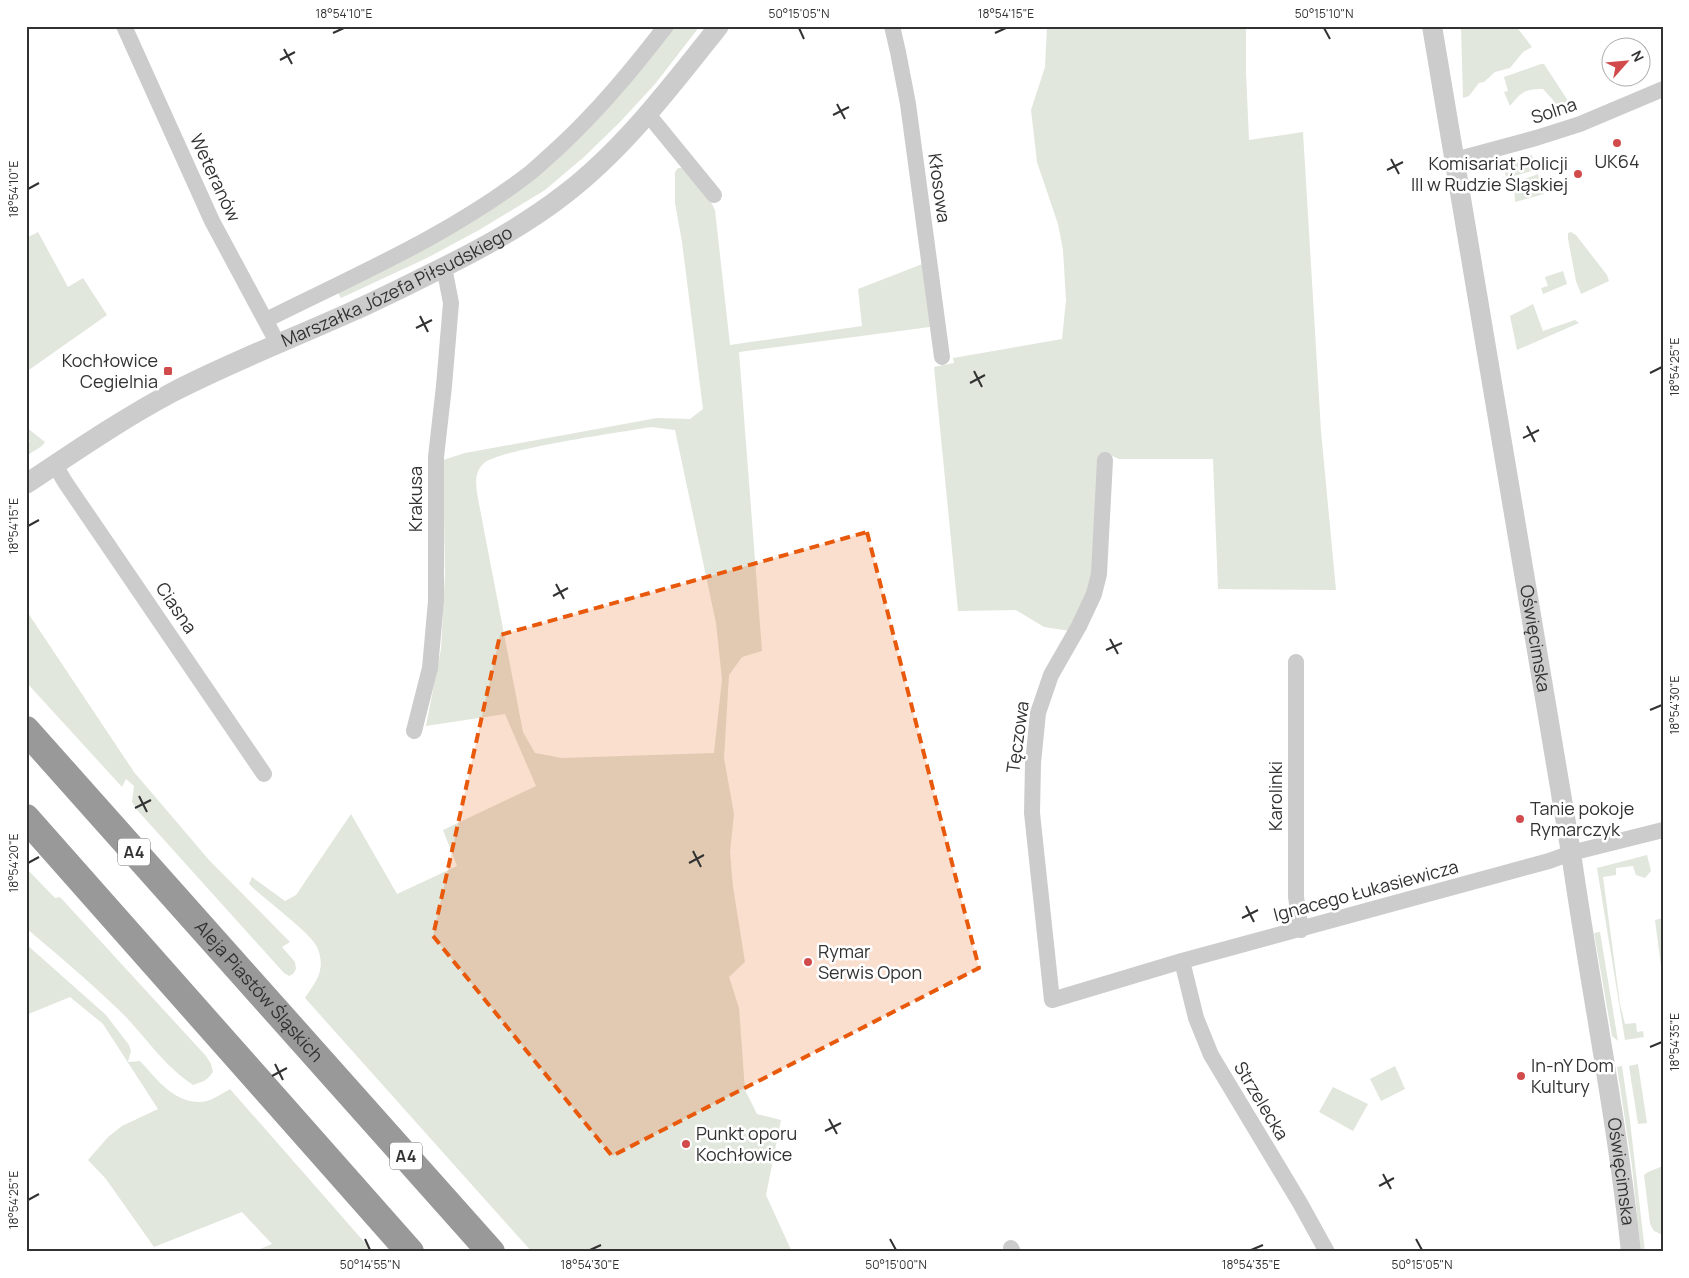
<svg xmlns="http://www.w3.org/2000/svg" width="1689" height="1278" font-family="Manrope,sans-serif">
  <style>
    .green { fill: #e1e7dc; fill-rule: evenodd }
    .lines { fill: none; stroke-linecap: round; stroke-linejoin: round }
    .minor { stroke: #ccc; stroke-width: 16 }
    .tertiary { stroke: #ccc; stroke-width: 20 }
    .motorway { stroke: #999; stroke-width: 28 }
    .marked { fill: #e8590c; fill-opacity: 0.2; stroke: #e8590c; stroke-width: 4; stroke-dasharray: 10 6; stroke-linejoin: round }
    .ticks { fill: none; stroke: #323232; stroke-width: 2 }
    .poi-dot { fill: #d24b4c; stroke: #fff; stroke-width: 2 }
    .labels { text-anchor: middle; stroke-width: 5; stroke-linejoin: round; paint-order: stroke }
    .shield { fill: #fff; stroke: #707070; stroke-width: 1 }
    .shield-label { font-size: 16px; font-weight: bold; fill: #323232 }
    .street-label { font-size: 18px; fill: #323232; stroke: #fff }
    .poi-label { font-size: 18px; fill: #323232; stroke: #fff; text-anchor: start }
    .neatline { fill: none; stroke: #323232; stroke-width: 2 }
    .ticks-label { font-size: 12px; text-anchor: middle; fill: #323232 }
  </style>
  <rect width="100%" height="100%" fill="#fff"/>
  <path class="green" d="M 674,26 L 700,26 L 655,84 L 620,122 L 584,157 L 545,190 L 479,230 L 427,258 L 341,298 L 337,291 L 485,211 Z
    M 1047,26 L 1246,26 L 1246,72 L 1249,140 L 1303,132 L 1321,431 L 1336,590 L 1218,589 L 1213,459 L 1119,459 L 1110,455 L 1099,454 L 1093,573 L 1089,591 L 1070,631 L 1044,627 L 1016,610 L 958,611 L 934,367 L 954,363 L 953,358 L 1062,339 L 1066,300 L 1063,250 L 1058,224 L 1037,162 L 1031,110 L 1045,67 Z
    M 1461,26 L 1516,26 L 1532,47 L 1523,52 L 1510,68 L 1495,72 L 1484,82 L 1479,83 L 1469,96 L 1463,98 Z
    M 1541,64 L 1544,64 L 1574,110 L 1563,114 L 1553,100 L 1543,89 C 1525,89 1521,92 1510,106 L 1504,92 L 1508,91 L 1504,77 Z
    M 1532,155 L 1536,170 L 1506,178 L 1503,162 Z
    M 678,168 L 683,168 L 708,196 L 715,210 L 730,345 L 862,326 L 858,289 L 925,263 L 930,327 L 739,352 L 762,651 L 742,657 L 729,675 L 724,758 L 734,814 L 730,852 L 733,887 L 745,962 L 729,977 L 739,1008 L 745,1090 L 757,1114 L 781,1120 L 766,1195 L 792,1252 L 532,1252 L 305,998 C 310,990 319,979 320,970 C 322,964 320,953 317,947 C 310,932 264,899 249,884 L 252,877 L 285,901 L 296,895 L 351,814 L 397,894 L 457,866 L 443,830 L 536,786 L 505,714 L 426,726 L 441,649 L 445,574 L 443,460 L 465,453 L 657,418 L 690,419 L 703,409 L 682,242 L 675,203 L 675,172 ZM 651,427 L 675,430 L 716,623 L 722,679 L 714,753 L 562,758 L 535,753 L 523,732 L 479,504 C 477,490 472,475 483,464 C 498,449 624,432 651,427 Z
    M 1538,174 L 1544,194 L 1515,202 L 1514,183 Z
    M 38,232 L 68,287 L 83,278 L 107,315 L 26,372 L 26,238 Z
    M 1571,232 L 1576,235 L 1607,275 L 1609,281 L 1581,294 L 1576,281 L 1568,239 L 1568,233 Z
    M 1563,271 L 1567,284 L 1543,294 L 1541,288 L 1548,286 L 1545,277 Z
    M 1533,304 L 1543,331 L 1575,320 L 1579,323 L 1517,350 L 1510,316 Z
    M 26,427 L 45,442 L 42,446 L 26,456 L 26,444 L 30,441 L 26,435 Z
    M 26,610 L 134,772 L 209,860 L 290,942 L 282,947 L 295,962 L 296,969 L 293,974 L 289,976 L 284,973 L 138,811 L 132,802 L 134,786 L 126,779 L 122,787 L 26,682 Z
    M 1647,855 L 1651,871 L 1645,878 L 1636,875 L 1633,866 L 1616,868 L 1616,875 L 1603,877 L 1620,1004 L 1625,1024 L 1636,1023 L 1637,1032 L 1643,1031 L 1644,1037 L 1625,1040 L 1597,868 Z
    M 26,868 L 55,898 L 60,897 L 206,1056 L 211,1064 L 213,1072 L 209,1077 L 204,1081 L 193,1085 C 163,1065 146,1037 121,1012 C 91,983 58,955 26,928 Z
    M 1663,918 L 1663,982 L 1655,920 Z
    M 1600,932 L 1618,1041 L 1612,1036 L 1594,933 Z
    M 26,944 L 106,1015 L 129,1045 L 131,1051 L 128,1062 L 140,1061 C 156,1078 172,1101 198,1102 C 209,1103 221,1094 230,1089 L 373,1252 L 253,1252 L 272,1244 L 242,1212 L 154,1247 L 106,1179 L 88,1160 L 108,1137 L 122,1126 L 158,1109 L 103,1024 L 70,997 L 26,1015 Z
    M 1638,1064 L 1647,1123 L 1638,1124 L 1629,1066 Z
    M 1395,1066 L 1405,1089 L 1381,1101 L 1370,1079 Z
    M 1622,1066 L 1630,1121 L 1645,1252 L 1641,1252 L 1632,1166 L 1617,1067 Z
    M 1333,1087 L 1368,1104 L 1353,1131 L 1319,1112 Z
    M 1663,1166 L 1663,1235 L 1654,1231 L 1650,1224 L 1644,1175 L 1648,1172 Z"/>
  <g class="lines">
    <path class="minor" d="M 124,26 L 212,221 L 278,344
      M 892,26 L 898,52 L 908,104 L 942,357
      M 647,113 L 714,195
      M 1455,160 L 1536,138 L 1580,124 L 1663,89
      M 266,320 C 356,275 450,235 530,173 C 540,165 549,156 558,148 C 599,110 632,70 666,26
      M 1105,460 L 1099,574 L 1094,594 L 1079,626 L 1051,675 L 1038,713 L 1033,763 L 1032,813 L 1052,1000 L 1182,961 L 1549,861 L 1571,853 L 1663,830
      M 55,465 L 65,482 L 264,774
      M 1296,662 L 1296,897 L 1301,930
      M 414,731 L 430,668 L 436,601 L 436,457 L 444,386 L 451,303 L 444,267
      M 1182,961 L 1196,1018 L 1211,1055 L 1300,1203 L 1327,1252
      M 1011,1248 L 1013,1252"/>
    <g class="tertiary">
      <path id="s1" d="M 1432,26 L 1571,853 C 1590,986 1617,1118 1631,1252"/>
      <path id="s2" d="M 26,484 C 74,452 122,419 173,392 C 231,362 291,339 351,312 C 378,300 404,287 430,274 C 477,251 524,226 565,194 C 624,149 673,84 719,26"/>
    </g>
    <g class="motorway">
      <path id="s3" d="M 26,730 L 491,1252"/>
      <path d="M 26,818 L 410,1252"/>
    </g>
  </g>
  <path class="marked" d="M 867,532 L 979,968 L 612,1156 L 433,936 L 500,635 Z"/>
  <path class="ticks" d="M 799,28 L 804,39M 1324,28 L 1330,39M 333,33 L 344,28M 995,33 L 1006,28M 284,49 L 292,64M 280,60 L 295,52M 837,104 L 845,119M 833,115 L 849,107M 1391,159 L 1399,174M 1387,170 L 1403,162M 28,189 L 39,183M 420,316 L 428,332M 416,328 L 432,320M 974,371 L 982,387M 1650,373 L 1662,367M 970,383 L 985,375M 1527,426 L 1535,442M 1523,438 L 1539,430M 28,526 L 39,520M 556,584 L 564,599M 553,596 L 568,588M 1110,639 L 1118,654M 1106,650 L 1122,643M 1650,710 L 1662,705M 139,796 L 147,812M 135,808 L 151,800M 693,851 L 701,867M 28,863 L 39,857M 689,863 L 704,855M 1246,906 L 1254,922M 1242,918 L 1258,910M 1650,1047 L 1662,1042M 275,1064 L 283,1080M 272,1076 L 287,1068M 829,1119 L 837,1134M 825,1131 L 841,1123M 1383,1174 L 1391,1189M 1379,1186 L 1394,1178M 28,1200 L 39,1194M 365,1239 L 370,1250M 890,1239 L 896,1250M 1416,1239 L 1422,1250M 590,1250 L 601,1245M 1251,1250 L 1263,1245"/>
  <g class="poi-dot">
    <circle cx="1617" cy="143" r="5"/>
    <circle cx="1578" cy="174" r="5"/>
    <rect x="163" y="366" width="10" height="10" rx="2.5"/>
    <circle cx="1520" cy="819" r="5"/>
    <circle cx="808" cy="962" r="5"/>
    <circle cx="1521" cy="1076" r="5"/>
    <circle cx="686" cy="1144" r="5"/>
  </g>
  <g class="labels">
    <g class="shield">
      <rect x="118" y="838.5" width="32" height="27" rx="4"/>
      <rect x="390" y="1142.5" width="32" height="27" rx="4"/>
    </g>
    <g class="shield-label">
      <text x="134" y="858">A4</text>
      <text x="406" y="1162">A4</text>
    </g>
    <g class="street-label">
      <text transform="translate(1554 111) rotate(-18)" y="6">Solna</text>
      <text transform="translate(215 178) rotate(65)" y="6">Weteranów</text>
      <text transform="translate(939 188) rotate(82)" y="6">Kłosowa</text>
      <text dy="6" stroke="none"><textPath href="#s2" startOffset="421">Marszałka Józefa Piłsudskiego</textPath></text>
      <text transform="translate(416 499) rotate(-90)" y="6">Krakusa</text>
      <text transform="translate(176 608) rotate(56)" y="6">Ciasna</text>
      <text dy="6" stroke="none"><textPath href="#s1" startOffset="621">Oświęcimska</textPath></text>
      <text transform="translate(1018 737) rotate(-82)" y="6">Tęczowa</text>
      <text transform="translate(1276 796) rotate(-90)" y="6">Karolinki</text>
      <text transform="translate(1366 891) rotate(-15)" y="6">Ignacego Łukasiewicza</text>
      <text dy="6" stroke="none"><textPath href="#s3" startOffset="350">Aleja Piastów Śląskich</textPath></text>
      <text transform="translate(1261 1101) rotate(59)" y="6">Strzelecka</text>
      <text dy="6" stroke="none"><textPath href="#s1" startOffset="1161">Oświęcimska</textPath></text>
    </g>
    <g class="poi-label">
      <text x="1617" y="168" text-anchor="middle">UK64</text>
      <text x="1568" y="170" text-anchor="end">Komisariat Policji<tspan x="1568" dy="21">III w Rudzie Śląskiej</tspan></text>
      <text x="158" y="367" text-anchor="end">Kochłowice<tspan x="158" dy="21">Cegielnia</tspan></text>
      <text x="1530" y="815">Tanie pokoje<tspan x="1530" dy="21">Rymarczyk</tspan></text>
      <text x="818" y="958">Rymar<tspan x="818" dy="21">Serwis Opon</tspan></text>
      <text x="1531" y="1072">In-nY Dom<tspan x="1531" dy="21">Kultury</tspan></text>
      <text x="696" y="1140">Punkt oporu<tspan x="696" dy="21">Kochłowice</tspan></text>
    </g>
  </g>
  <rect width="1689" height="1278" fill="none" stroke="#ffffff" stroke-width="55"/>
  <g transform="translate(1626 62) rotate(63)"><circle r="24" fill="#ffffff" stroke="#adadad"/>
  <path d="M0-4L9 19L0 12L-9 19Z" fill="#d24b4c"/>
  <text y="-8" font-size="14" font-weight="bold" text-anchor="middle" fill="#323232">N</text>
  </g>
  <rect x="28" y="28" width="1634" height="1222" class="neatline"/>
  <g class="ticks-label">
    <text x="344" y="18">18°54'10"E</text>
    <text x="799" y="18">50°15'05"N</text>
    <text x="1006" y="18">18°54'15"E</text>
    <text x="1324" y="18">50°15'10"N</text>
    <text transform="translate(14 189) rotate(-90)" y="4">18°54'10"E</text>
    <text transform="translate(1675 367) rotate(-90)" y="4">18°54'25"E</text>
    <text transform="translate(14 526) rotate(-90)" y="4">18°54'15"E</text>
    <text transform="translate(1675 705) rotate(-90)" y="4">18°54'30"E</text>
    <text transform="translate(14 863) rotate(-90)" y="4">18°54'20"E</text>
    <text transform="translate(1675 1042) rotate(-90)" y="4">18°54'35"E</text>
    <text transform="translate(14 1200) rotate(-90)" y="4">18°54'25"E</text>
    <text x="370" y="1269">50°14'55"N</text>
    <text x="590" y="1269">18°54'30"E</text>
    <text x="896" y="1269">50°15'00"N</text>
    <text x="1251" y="1269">18°54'35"E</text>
    <text x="1422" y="1269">50°15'05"N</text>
  </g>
</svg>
